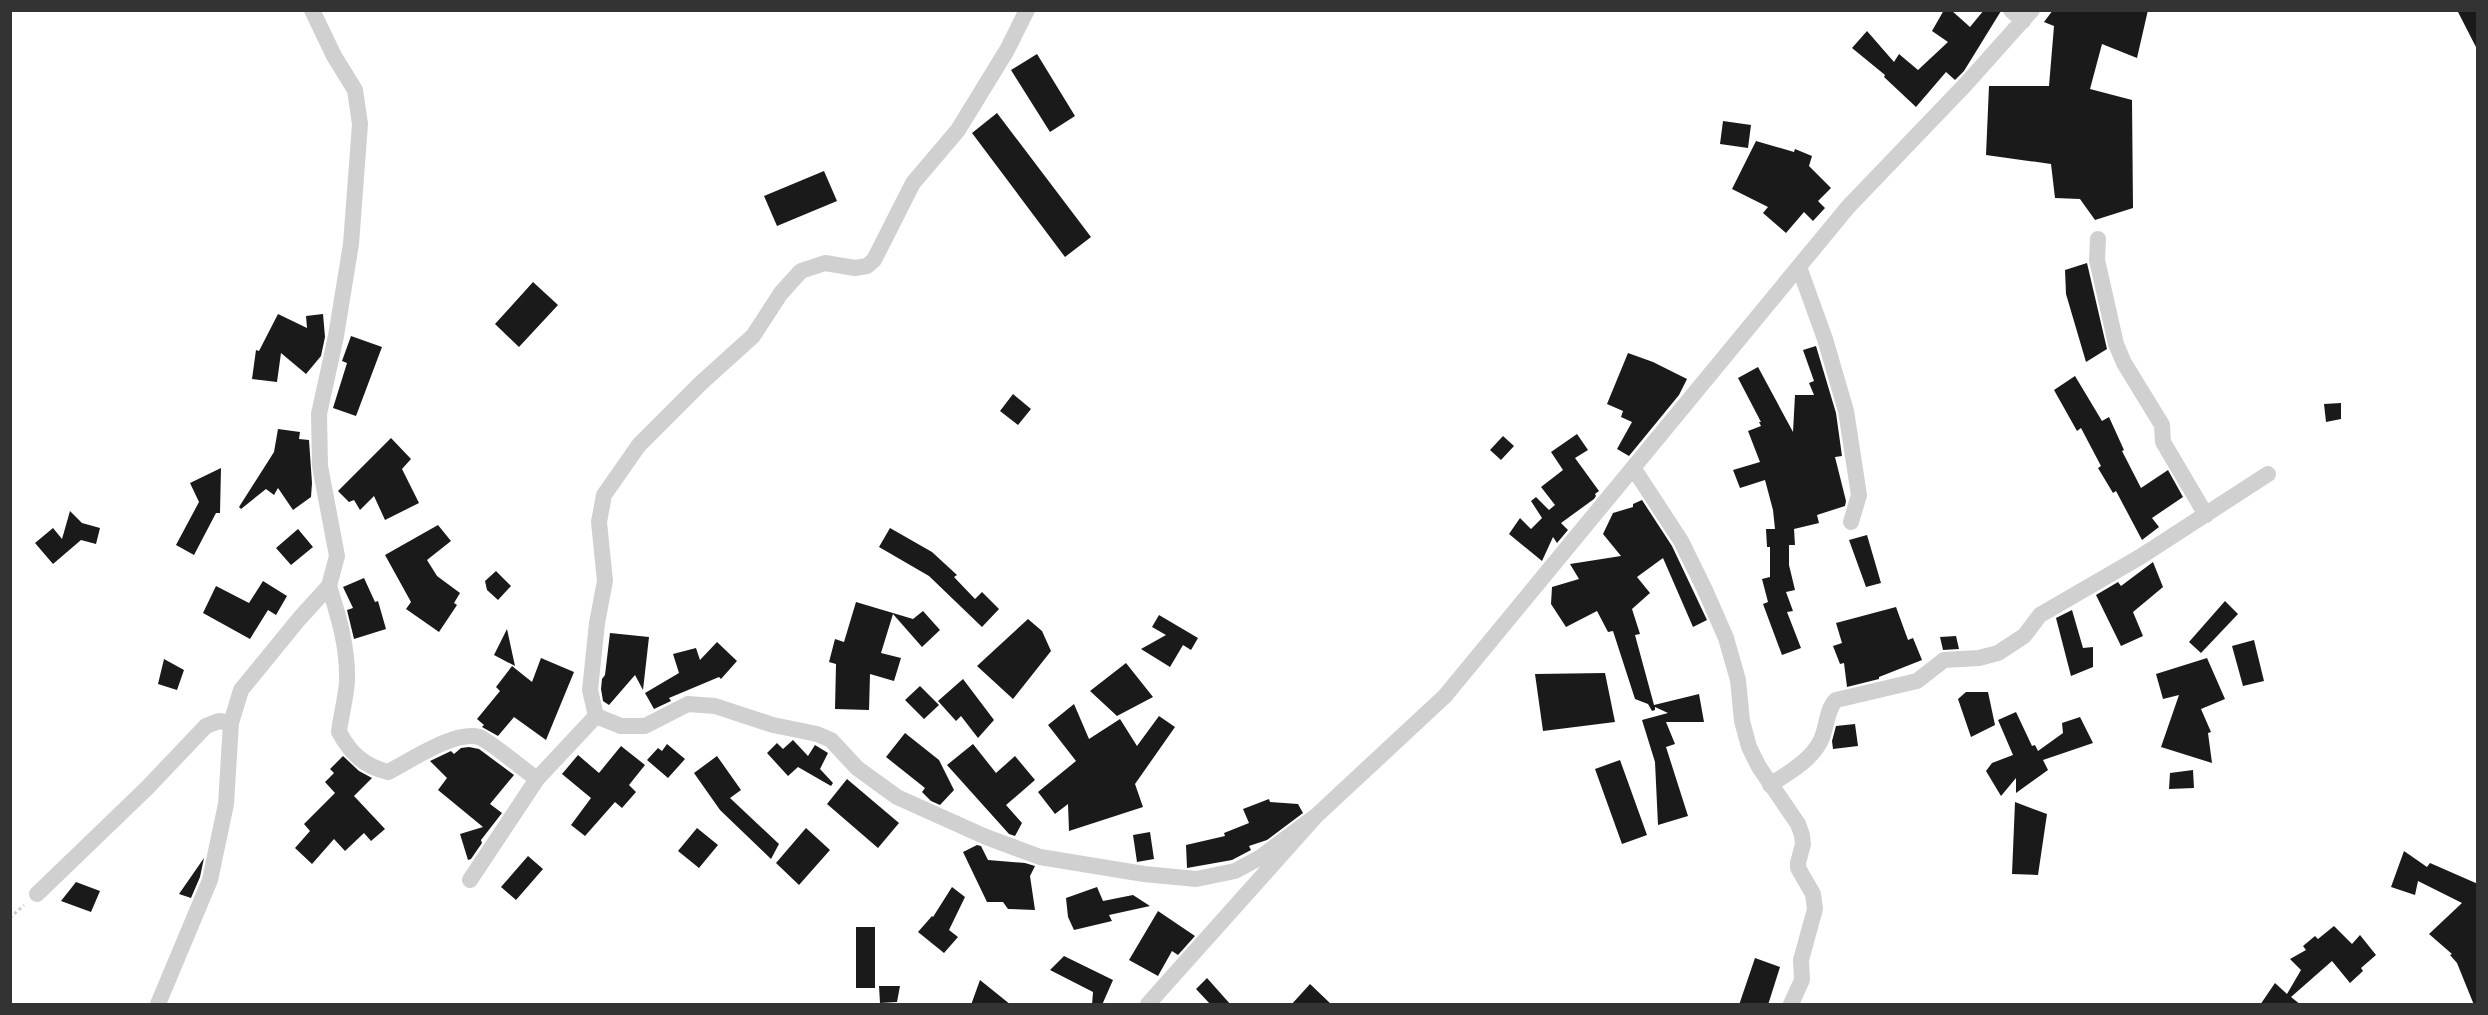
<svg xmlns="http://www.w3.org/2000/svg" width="2488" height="1015" font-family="Jost,sans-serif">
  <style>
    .building { fill: #1a1a1a }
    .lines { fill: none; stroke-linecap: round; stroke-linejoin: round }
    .path { stroke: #cdcdcd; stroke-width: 3; stroke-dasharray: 3 3; stroke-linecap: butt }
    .minor { stroke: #d0d0d0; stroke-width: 16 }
  </style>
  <rect width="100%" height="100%" fill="#fff"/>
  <path class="building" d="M 1944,10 L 1951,10 L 1970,27 L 1984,10 L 2001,11 L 1964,71 L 1955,80 L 1946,72 L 1916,107 L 1884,77 L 1885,75 L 1852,48 L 1867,31 L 1894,62 L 1899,54 L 1918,70 L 1948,42 L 1932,31 Z
    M 2053,10 L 2148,10 L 2137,58 L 2102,44 L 2090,89 L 2132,100 L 2133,208 L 2095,220 L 2080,199 L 2055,198 L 2051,164 L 1986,155 L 1989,86 L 2049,86 L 2054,26 L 2044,22 Z
    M 2457,10 L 2478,10 L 2478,51 Z
    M 1037,54 L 1075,116 L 1050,132 L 1011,70 Z
    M 997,113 L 1091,237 L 1065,257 L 972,133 Z
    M 1723,121 L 1751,125 L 1748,148 L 1720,144 Z
    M 1756,141 L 1794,152 L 1795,149 L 1812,156 L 1809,166 L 1831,188 L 1818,201 L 1825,208 L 1813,221 L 1804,212 L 1786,233 L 1763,213 L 1768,207 L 1732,189 Z
    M 824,171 L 837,201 L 777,226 L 764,196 Z
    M 2087,263 L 2107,349 L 2086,362 L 2066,294 L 2065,270 Z
    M 533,282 L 558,305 L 519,347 L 495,324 Z
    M 278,314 L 307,328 L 306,316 L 323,314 L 325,337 L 321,356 L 306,374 L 281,353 L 277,382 L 252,379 L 256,350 L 259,351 Z
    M 351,336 L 382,347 L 356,416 L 333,408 L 347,363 L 342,361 Z
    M 1816,346 L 1836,413 L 1842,456 L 1835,457 L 1846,501 L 1845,506 L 1817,515 L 1819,523 L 1794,529 L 1795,545 L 1789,545 L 1789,565 L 1795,590 L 1786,592 L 1793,611 L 1787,612 L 1801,648 L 1782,655 L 1763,604 L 1768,602 L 1762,579 L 1770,577 L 1770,547 L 1767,547 L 1766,529 L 1775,529 L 1773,510 L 1765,480 L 1740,488 L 1733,470 L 1760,462 L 1748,431 L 1761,426 L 1759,422 L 1761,422 L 1738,378 L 1758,367 L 1793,432 L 1795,395 L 1814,395 L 1809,383 L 1814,381 L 1803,350 Z
    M 1628,353 L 1653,362 L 1687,379 L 1679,395 L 1629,456 L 1617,449 L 1632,422 L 1621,417 L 1623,411 L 1607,404 Z
    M 2075,376 L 2102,421 L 2109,417 L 2124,450 L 2122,451 L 2141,488 L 2168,470 L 2183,497 L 2152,518 L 2159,527 L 2142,540 L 2116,491 L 2113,493 L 2098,468 L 2101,466 L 2081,428 L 2077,431 L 2054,390 Z
    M 1013,394 L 1031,409 L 1018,425 L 1000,411 Z
    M 2341,403 L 2341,419 L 2326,422 L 2324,404 Z
    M 278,429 L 300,432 L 299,439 L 309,440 L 312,483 L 311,497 L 293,510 L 278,488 L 274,495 L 266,489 L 241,509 L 239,507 L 274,452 Z
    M 1577,434 L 1588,450 L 1575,458 L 1599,491 L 1595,494 L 1596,496 L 1594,499 L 1561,523 L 1568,530 L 1557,543 L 1553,537 L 1542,561 L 1509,534 L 1520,518 L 1531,529 L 1542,518 L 1531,501 L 1536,497 L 1549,510 L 1555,505 L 1541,487 L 1563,470 L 1551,452 Z
    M 1503,436 L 1514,446 L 1501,460 L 1490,450 Z
    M 391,438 L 411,459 L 402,469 L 419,503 L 385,520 L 374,496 L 360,510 L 354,500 L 349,502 L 338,491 Z
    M 221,468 L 220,513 L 216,513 L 194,555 L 176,545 L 199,502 L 190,483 Z
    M 1642,500 L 1672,546 L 1707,620 L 1693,627 L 1663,558 L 1637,577 L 1650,593 L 1632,609 L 1640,634 L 1635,635 L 1654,705 L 1699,694 L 1704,722 L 1666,722 L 1675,744 L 1666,747 L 1688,816 L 1658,825 L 1655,762 L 1642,720 L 1668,713 L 1655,707 L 1655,710 L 1652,711 L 1648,704 L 1635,699 L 1613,631 L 1608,632 L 1597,611 L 1566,627 L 1551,604 L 1552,587 L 1579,579 L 1570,564 L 1621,556 L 1603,534 L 1613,513 L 1633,507 L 1633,504 Z
    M 70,511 L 82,523 L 100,528 L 96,544 L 81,540 L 53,564 L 35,543 L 53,528 L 62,539 Z
    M 438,525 L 451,541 L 427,560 L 437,576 L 460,593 L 454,603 L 457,605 L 439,632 L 406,609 L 411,602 L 385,555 Z
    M 890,528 L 932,552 L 957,575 L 954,577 L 975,599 L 982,592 L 999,609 L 982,627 L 929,576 L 879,547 Z
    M 298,529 L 313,547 L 291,565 L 276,548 Z
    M 1867,535 L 1881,583 L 1866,587 L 1849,540 Z
    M 2153,562 L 2163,587 L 2133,612 L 2143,636 L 2121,646 L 2096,595 L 2118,582 L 2121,586 Z
    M 496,571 L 511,586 L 498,600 L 487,590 L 485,581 Z
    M 364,578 L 375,602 L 378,601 L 386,629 L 354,639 L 347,610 L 353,608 L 343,587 Z
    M 263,581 L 287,596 L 276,615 L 268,610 L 250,639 L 203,613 L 216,586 L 249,603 Z
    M 2225,601 L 2238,614 L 2201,653 L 2189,642 Z
    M 856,602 L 913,619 L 923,611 L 940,630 L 922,647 L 893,614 L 881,653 L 901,658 L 894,681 L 870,674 L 869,710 L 835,709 L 836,664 L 829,662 L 835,639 L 844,642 Z
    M 1896,607 L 1908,640 L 1913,638 L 1922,660 L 1879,677 L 1879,679 L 1847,687 L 1844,663 L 1840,664 L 1833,646 L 1842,643 L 1836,623 Z
    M 2072,610 L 2083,648 L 2093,647 L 2093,667 L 2071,676 L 2056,618 Z
    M 1159,615 L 1198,638 L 1191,650 L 1183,645 L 1170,667 L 1141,649 L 1166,635 L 1152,627 Z
    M 1028,619 L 1042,631 L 1051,651 L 1013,699 L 977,666 Z
    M 507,629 L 515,666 L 494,655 Z
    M 610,633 L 649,637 L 643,690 L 635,675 L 609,705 L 603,701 L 601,689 L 602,679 L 605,675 Z
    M 1956,636 L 1959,649 L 1943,650 L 1940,637 Z
    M 2254,640 L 2264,681 L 2243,686 L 2232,646 Z
    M 717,642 L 737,661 L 721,679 L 719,677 L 669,698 L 671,701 L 654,709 L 645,693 L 679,673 L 673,654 L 696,648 L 700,660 Z
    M 541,658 L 574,672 L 546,740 L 514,717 L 498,736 L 482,727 L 484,725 L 477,719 L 500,691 L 496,687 L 512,666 L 532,682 Z
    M 2207,658 L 2225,699 L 2201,709 L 2211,732 L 2208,733 L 2212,763 L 2161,747 L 2179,695 L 2163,699 L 2156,674 Z
    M 164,659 L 184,670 L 177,690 L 158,684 Z
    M 1126,663 L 1153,697 L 1117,716 L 1090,691 Z
    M 1605,673 L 1615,722 L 1543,731 L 1535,674 Z
    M 963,679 L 994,720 L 978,738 L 961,716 L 956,721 L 938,701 Z
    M 920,686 L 939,705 L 924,719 L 905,700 Z
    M 1966,692 L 1988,692 L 1995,725 L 1971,737 L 1958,699 Z
    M 1074,704 L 1089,739 L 1120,719 L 1137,746 L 1159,716 L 1175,727 L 1135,784 L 1143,807 L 1069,831 L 1068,804 L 1055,814 L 1038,792 L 1076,761 L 1048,725 Z
    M 2016,712 L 2032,746 L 2035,745 L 2038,751 L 2063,733 L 2062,723 L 2080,717 L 2093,743 L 2043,760 L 2048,770 L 2016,793 L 2016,778 L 2001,796 L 1986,771 L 1992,763 L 2013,755 L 1998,720 Z
    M 1855,724 L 1858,746 L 1833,749 L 1832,741 L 1836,726 Z
    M 905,733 L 939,760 L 954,790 L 940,805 L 931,801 L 922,792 L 925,788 L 886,757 Z
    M 793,740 L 808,756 L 815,745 L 828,753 L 820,769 L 833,783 L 831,786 L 798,767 L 788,776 L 767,753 L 777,743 L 783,749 Z
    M 667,744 L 685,759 L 668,778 L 647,760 L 658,748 L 662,751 Z
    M 973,744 L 996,773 L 1015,756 L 1035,780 L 1006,805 L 1022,823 L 1015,836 L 1009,834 L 947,765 Z
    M 621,746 L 645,765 L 629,785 L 636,792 L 622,808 L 615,802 L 585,836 L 571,825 L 591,798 L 562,774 L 578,755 L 599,773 Z
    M 469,747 L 479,749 L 514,775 L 490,804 L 502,813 L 481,840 L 482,843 L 471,859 L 468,860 L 460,834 L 483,827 L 438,790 L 447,778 L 430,761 L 451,751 L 454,754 L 461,748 Z
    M 343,756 L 359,771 L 372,778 L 354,796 L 385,829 L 371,841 L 364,833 L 345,851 L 334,839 L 312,864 L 295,848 L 310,831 L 304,824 L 335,793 L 325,782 L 334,773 L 330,769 Z
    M 717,756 L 741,790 L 730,798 L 779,844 L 771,859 L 720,810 L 694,773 Z
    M 1620,760 L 1647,835 L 1622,844 L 1595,769 Z
    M 2193,770 L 2194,788 L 2169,789 L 2170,773 Z
    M 847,779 L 899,823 L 878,848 L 827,804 Z
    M 1269,799 L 1270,802 L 1298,804 L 1303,813 L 1267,840 L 1249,846 L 1251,850 L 1232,860 L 1187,868 L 1186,845 L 1225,836 L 1224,833 L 1249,823 L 1243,809 Z
    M 2015,802 L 2047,814 L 2038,875 L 2012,874 Z
    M 697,828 L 718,845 L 699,868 L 678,851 Z
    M 806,828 L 830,850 L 799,885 L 776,863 Z
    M 1150,832 L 1154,859 L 1137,862 L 1133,835 Z
    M 977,845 L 981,846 L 988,860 L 1025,863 L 1035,866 L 1030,876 L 1035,910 L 1008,909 L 1003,902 L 987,902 L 963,852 Z
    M 2404,851 L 2427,867 L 2430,863 L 2478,884 L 2478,1005 L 2474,1005 L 2457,963 L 2450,955 L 2452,954 L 2429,934 L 2462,903 L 2418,881 L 2415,895 L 2391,887 Z
    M 528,856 L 543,869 L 516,900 L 501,887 Z
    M 204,858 L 200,877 L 191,898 L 179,894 Z
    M 76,882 L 100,891 L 91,912 L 61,901 Z
    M 952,887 L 965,897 L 949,930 L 958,937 L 944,953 L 918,932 L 932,916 L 933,917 Z
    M 1097,887 L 1103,901 L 1133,895 L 1150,906 L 1109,915 L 1112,921 L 1074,930 L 1068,917 L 1066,898 Z
    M 1158,911 L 1195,936 L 1178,955 L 1172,951 L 1158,976 L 1129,960 Z
    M 2334,926 L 2352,944 L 2360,935 L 2376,955 L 2361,968 L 2363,971 L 2350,983 L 2332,961 L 2291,997 L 2301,1005 L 2260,1005 L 2275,983 L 2287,994 L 2301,970 L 2290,959 L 2306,950 L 2303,946 L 2315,936 L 2318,939 Z
    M 856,927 L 875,927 L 875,988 L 856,988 Z
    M 1064,956 L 1113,980 L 1102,1005 L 1092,1005 L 1093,992 L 1050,970 Z
    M 1755,958 L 1780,967 L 1768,1005 L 1739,1005 Z
    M 1207,978 L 1231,1005 L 1211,1005 L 1196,989 Z
    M 980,980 L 1011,1005 L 971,1005 Z
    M 1310,984 L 1332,1005 L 1291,1005 Z
    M 879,986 L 900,986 L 897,1002 L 880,1003 Z"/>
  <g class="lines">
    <path class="path" d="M 10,918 L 24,905"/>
    <path class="minor" d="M 1027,10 L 1007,50 L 958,130 L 913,183 L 874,260 L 867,266 L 855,268 L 825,263 L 801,271 L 781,293 L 753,336 L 701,383 L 639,445 L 604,495 L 599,522 L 605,581 L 597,623 L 590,690 L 596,716 L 621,726 L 645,726 L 688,704 L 715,706 L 773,725 L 817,734 L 831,740 L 857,768 L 897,797 L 986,837 L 1040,857 L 1144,874 L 1196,879 L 1235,871 L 1261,857 L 1316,816
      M 2011,10 L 2023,21
      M 2098,239 L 2097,260 L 2116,344 L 2124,363 L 2162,425 L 2163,442 L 2206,515
      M 1799,267 L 1825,339 L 1846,411 L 1859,495 L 1851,522
      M 1634,469 L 1681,541 L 1705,590 L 1726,638 L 1738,680 L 1742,721 L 1749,747 L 1759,767 L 1798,824 L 1802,835 L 1803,844 L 1798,863 L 1798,868 L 1813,894 L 1815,909 L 1801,960 L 1802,980 L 1791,1004
      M 329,586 C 339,618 348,648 347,681 C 346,698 341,715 339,732 C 351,754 364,766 388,772 C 410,761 455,730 479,737 C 490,741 525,771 537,779
      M 1770,785 C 1788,773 1811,761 1821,740 C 1827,728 1826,710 1836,700 L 1917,681 L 1944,660 L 1979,658 L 1998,653 L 2024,636 L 2040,615 L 2140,557 L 2268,474
      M 470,880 L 537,779 L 596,716
      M 37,894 L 147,788 L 206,726 L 219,721 L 231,723
      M 158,1004 L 210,880 L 226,804 L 231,723 L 241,690 L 299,619 L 329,586 L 337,556 L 320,466 L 319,414 L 336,336 L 351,244 L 360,124 L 355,90 L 334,56 L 312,10
      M 1148,1004 L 1316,816 L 1445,696 L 1848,207 L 1965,85 L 2032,10"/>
  </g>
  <rect width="2488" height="1015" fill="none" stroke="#333333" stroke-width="24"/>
</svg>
